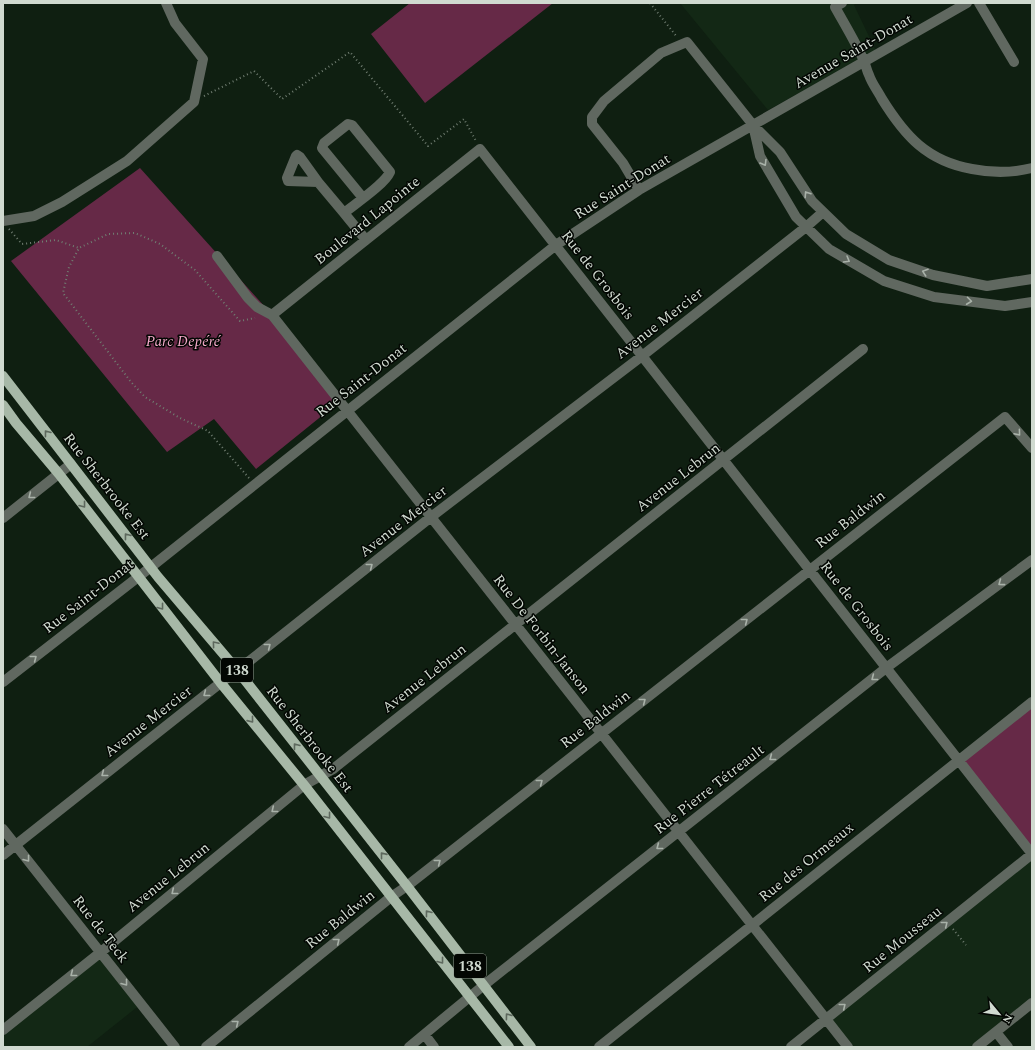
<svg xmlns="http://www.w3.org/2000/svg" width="1035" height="1050" font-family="Spectral,serif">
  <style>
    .built { fill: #132815 }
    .green { fill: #662947 }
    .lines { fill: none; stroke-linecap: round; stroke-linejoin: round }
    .path { stroke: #717e72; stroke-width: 2; stroke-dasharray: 1 3; stroke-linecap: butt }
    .minor { stroke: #606860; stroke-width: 10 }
    .major { stroke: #a7b8a7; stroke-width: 10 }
    .oneway { stroke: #a9b2a9 }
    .oneway2 { stroke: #5d685d }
    .labels { text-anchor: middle; stroke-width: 3; stroke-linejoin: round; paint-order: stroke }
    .shield { fill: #030703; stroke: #929b92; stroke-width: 1 }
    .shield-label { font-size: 14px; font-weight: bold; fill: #d0dad0 }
    .street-label { font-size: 15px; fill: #d0dad0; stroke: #030703 }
    .park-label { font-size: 15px; font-style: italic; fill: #f3a9c9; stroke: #030703 }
  </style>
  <rect width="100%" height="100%" fill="#0f1f11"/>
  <path class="built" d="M 680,3 L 856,3 L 854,5 L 876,51 L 768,110 Z
    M 1032,854 L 1032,1001 L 975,1047 L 848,1047 L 826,1019 Z
    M 101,952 L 141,1004 L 87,1047 L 3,1047 L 3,1030 Z"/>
  <path class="green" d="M 410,3 L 553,3 L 425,103 L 371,34 Z
    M 140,168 L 265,307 L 339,402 L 256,469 L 214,419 L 167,452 L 11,261 Z
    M 1032,703 L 1032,854 L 958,760 Z"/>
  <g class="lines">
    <path class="path" d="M 650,3 L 677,37
      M 204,96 L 254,71 L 282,99 L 350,52 L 428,146 L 464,119 L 476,141
      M 9,229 L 22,244 L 56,240 L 79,248
      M 249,478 L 208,431 L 180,418 L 145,397 L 131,382 L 63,293 L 69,267 L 79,248 L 108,234 L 135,233 L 160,244 L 195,270 L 240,321 L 255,318
      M 953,929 L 966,945"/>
    <path class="minor" d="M 842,3 L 835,7 C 845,25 856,43 864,61 C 866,66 867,71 869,75 C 872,84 878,91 882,99 C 905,136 927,161 972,169 C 992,173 1012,173 1032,168
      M 979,3 L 1014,62
      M 753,125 L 760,156 L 796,217 L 829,249 L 884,281 L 934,297 L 1005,306 L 1032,302
      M 318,182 L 288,181 L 287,178 L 296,156 L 297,155 L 300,157 L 318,182 L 344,213
      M 639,190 L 623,163 L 592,124 L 592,117 L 604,101 L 661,53 L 687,42 L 753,125 L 780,152 L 812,201 L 846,234 L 889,260 L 933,275 L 987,286 L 1032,279
      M 363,198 L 322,148 L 324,143 L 348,124 L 352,125 L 390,172 C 385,184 355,204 344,213 L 366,240
      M 3,221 L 34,216 L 62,202 L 127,161 L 194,102 L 203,59 L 175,23 L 166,3
      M 217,256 L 248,298 L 257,307 L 272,315 L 848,1047
      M 272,315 L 480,149 L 1032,854
      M 3,518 L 71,464
      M 3,682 L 151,567 L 556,245 L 639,190 L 967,3
      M 3,829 L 175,1047
      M 3,855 L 214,688 L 252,659 L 431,517 L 642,356 L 806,227 L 823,212
      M 3,1030 L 101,952 L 304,785 L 333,769 L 863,349
      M 996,1032 L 1008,1047
      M 425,1035 L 434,1047
      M 206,1047 L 391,897 L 407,886 L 1005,417 L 1032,448
      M 409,1047 L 484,985 L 886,668 L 1032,560
      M 599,1047 L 1032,702
      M 791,1047 L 1032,854
      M 977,1047 L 1032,1003"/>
    <path class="major" d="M 3,376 L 158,577 L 237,670 L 407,886 L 531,1047
      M 3,405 L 16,423 L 59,474 L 220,682 L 304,785 L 509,1047"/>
  </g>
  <defs><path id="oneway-chevron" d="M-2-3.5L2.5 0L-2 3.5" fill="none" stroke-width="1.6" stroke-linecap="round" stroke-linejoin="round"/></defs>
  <g class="oneway">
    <use href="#oneway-chevron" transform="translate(764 163) rotate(59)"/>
    <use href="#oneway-chevron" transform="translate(807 194) rotate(-123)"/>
    <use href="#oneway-chevron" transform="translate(847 260) rotate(30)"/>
    <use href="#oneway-chevron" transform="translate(925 272) rotate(-161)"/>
    <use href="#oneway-chevron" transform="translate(969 301) rotate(7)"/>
    <use href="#oneway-chevron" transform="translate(1018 433) rotate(50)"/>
    <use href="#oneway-chevron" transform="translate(31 496) rotate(142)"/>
    <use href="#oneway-chevron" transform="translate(370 566) rotate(-38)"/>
    <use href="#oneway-chevron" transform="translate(1001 583) rotate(143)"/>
    <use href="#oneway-chevron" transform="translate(745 621) rotate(-38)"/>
    <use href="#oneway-chevron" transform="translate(268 646) rotate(-38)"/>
    <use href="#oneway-chevron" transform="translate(34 658) rotate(-38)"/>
    <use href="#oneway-chevron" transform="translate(874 678) rotate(142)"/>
    <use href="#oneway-chevron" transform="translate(206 694) rotate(142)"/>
    <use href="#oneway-chevron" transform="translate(643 701) rotate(-38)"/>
    <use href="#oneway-chevron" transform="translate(772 758) rotate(142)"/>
    <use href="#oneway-chevron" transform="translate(104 774) rotate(142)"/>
    <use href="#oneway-chevron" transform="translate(540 782) rotate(-38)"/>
    <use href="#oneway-chevron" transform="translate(274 810) rotate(141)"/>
    <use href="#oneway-chevron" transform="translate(659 847) rotate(142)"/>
    <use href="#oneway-chevron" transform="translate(27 859) rotate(52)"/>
    <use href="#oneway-chevron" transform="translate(438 862) rotate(-38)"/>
    <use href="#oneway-chevron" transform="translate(174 892) rotate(141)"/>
    <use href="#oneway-chevron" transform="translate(945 924) rotate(-39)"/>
    <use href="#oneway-chevron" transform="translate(337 941) rotate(-39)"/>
    <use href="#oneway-chevron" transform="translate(73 974) rotate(142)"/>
    <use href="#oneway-chevron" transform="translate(125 983) rotate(52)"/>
    <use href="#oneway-chevron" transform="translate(843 1006) rotate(-39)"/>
    <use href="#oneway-chevron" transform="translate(236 1023) rotate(-39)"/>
  </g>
  <g class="oneway2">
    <use href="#oneway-chevron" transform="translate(47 433) rotate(-128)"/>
    <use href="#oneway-chevron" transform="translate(83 505) rotate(52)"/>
    <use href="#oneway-chevron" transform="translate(127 536) rotate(-128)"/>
    <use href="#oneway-chevron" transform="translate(161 607) rotate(52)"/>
    <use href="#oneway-chevron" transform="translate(215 644) rotate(-130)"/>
    <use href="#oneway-chevron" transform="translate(251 720) rotate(51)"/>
    <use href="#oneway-chevron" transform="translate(296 746) rotate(-128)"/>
    <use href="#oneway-chevron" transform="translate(328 816) rotate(52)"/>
    <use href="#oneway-chevron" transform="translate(383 855) rotate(-129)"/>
    <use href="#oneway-chevron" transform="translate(428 913) rotate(-128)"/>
    <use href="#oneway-chevron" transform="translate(441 961) rotate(52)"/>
    <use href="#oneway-chevron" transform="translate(508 1016) rotate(-127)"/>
  </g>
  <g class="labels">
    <g class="shield">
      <rect x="221" y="658" width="32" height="24" rx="3"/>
      <rect x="454" y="954" width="32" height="24" rx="3"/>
    </g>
    <g class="shield-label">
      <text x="237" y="675">138</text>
      <text x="470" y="971">138</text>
    </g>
    <g class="street-label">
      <text transform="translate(853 51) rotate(-30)" y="5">Avenue Saint-Donat</text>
      <text transform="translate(622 186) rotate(-32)" y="5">Rue Saint-Donat</text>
      <text transform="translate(367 220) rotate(-39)" y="5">Boulevard Lapointe</text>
      <text transform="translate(598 275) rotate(52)" y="5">Rue de Grosbois</text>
      <text transform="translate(659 323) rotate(-38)" y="5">Avenue Mercier</text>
      <text transform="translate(361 380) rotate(-38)" y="5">Rue Saint-Donat</text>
      <text transform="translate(678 477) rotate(-38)" y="5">Avenue Lebrun</text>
      <text transform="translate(107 486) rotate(52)" y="5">Rue Sherbrooke Est</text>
      <text transform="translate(850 519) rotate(-38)" y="5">Rue Baldwin</text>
      <text transform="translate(403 521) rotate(-38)" y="5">Avenue Mercier</text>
      <text transform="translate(88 596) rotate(-38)" y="5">Rue Saint-Donat</text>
      <text transform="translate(857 606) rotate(52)" y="5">Rue de Grosbois</text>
      <text transform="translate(542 634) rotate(52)" y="5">Rue De Forbin-Janson</text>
      <text transform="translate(424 678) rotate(-38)" y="5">Avenue Lebrun</text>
      <text transform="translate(595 719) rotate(-38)" y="5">Rue Baldwin</text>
      <text transform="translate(148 721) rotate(-38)" y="5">Avenue Mercier</text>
      <text transform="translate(310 739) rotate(52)" y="5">Rue Sherbrooke Est</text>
      <text transform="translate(709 789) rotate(-38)" y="5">Rue Pierre Tétreault</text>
      <text transform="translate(806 862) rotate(-39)" y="5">Rue des Ormeaux</text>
      <text transform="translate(168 877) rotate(-39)" y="5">Avenue Lebrun</text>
      <text transform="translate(340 919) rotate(-39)" y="5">Rue Baldwin</text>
      <text transform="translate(101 929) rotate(52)" y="5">Rue de Teck</text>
      <text transform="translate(902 939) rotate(-39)" y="5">Rue Mousseau</text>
    </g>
    <g class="park-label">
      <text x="183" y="346">Parc Depéré</text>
    </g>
  </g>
  <rect width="1035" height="1050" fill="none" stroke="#d0dad0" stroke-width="8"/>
  <g transform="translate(999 1014) rotate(119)" stroke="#030703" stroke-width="3" paint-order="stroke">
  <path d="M0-3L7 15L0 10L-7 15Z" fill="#d0dad0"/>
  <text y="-6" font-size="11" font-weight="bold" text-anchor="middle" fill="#d0dad0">N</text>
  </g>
</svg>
